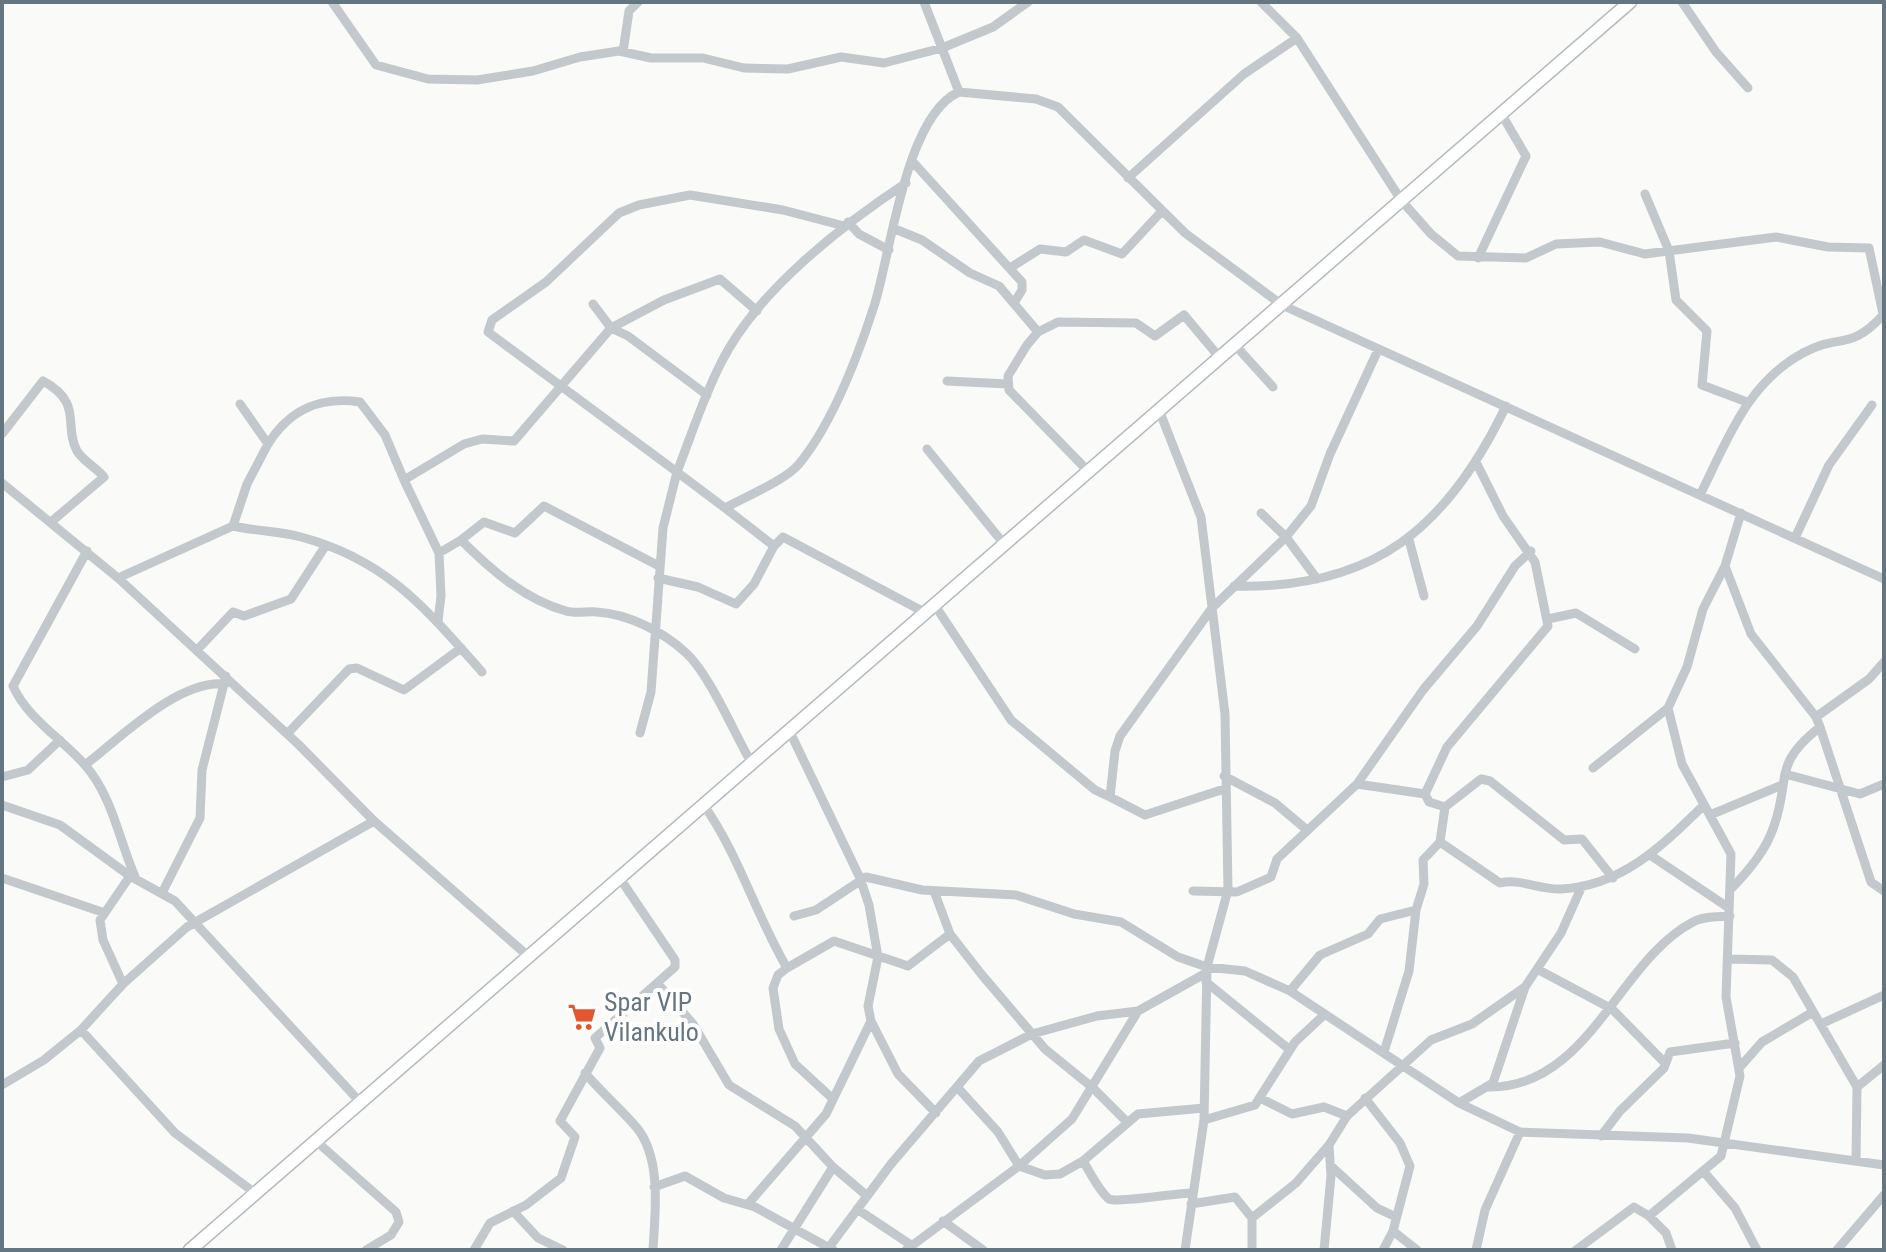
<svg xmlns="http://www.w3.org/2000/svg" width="1886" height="1252" font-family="'Roboto Condensed',sans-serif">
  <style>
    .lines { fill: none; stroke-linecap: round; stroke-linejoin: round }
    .secondary-casing { stroke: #b3babf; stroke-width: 15 }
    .minor { stroke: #c3c8cc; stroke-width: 9 }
    .secondary { stroke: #fff; stroke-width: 12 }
    .labels { text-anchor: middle; stroke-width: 8; stroke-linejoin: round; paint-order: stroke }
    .poi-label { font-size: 26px; fill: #657683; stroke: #fff; text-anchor: start }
  </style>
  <rect width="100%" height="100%" fill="#fafaf8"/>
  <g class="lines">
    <defs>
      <path id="secondary" d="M 190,1250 L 1630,2"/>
    </defs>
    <use href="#secondary" class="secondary-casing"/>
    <path class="minor" d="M 332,2 L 376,65 L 428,79 L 477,80 L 533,71 L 580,57 L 619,51 L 651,58 L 703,58 L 744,68 L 788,69 L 841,57 L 884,63 L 942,48 L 993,27 L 1028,2
      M 924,2 L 959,92 L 1036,99 L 1058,107 L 1185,233 L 1282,305 L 1884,579
      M 1261,2 L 1297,38 L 1401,200 L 1431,234 L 1458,256 L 1526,258 L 1556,244 L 1600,242 L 1645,254 L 1776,237 L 1828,247 L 1869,248 L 1883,314
      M 1682,2 L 1716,52 L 1748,88
      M 623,52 L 629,11 L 638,2
      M 912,161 L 1022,282 L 1022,290 L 1014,303
      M 1128,178 L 1244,74 L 1297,38
      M 1645,194 L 1669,251 L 1676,300 L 1707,331 L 1702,385 L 1747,402
      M 848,222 L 859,234 L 889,250
      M 844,226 L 783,210 L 690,195 L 639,205 L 619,213 L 546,282 L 492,320 L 488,332 L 677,472 C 691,436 703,398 721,363 C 756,292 841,226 906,183
      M 895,229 L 922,240 L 970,273 L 999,286 L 1038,332
      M 1478,258 L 1526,156 L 1502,115
      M 1010,268 L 1040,249 L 1066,252 L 1084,240 L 1122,254 L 1162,211
      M 593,304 L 611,328 L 664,300 L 720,279 L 757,311
      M 1235,345 L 1273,387
      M 947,381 L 1008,384
      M 240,404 L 268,444 C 290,409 320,396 360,402 L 385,435 L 404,480 L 464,444 L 482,439 L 514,441 L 611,328 L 628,336 L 707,395
      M 1159,410 L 1201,517 L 1225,714 L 1228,890 L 1207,967 L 1204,1120 L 1185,1250
      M 2,434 L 43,381 C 84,403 63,426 77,451 C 84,462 97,468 104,477 L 51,522
      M 268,444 L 247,484 L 233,526 C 255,531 279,531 301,537 C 387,560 425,608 482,672
      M 927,449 L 1004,544
      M 1088,471 L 1009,390 L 1008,376 L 1027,345 L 1038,332 L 1058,322 L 1136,323 L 1155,336 L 1184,315 L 1220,358
      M 404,480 L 439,553 L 461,540 C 490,569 525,600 566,611 C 576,614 587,611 597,612 C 628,614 662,631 685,652 C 709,673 734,733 751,762
      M 2,483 L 118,578 L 298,744 L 374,821 L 528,956
      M 1700,495 C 1727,441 1747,383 1803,353 C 1839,333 1850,352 1884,314
      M 725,508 L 774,546 L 783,537 L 924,612
      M 1261,513 L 1286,537 L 1317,579
      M 1795,538 L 1829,465 L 1872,405
      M 461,540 L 484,522 L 515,533 L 544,506 L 659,566
      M 1409,540 L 1424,596
      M 87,551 L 13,686 C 27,718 62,739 85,765 C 113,797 119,841 136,879
      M 1725,566 L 1751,634 L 1816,717
      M 118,578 L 233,526
      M 658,578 L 698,587 L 736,604 L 754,584 L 774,546
      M 1234,586 C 1374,590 1448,527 1506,406
      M 934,604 L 1011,720 L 1095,790 L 1110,797 L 1115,751 L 1120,736 L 1212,608 L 1286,537 L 1311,506 L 1330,454 L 1378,350
      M 1548,619 L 1576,613 L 1635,649
      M 438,621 L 441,596 L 439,553
      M 197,650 L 233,612 L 244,616 L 291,599 L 326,545
      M 1820,727 L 1871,882 L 1884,891
      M 789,730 L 860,878 L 869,905 L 878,957 L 868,1006 L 871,1021 L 898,1074 L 936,1113
      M 640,733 L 651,692 L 663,528 L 677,472 L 725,508 C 745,497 786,480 799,464 C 832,424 859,353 875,303 C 891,251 906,115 959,92
      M 287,734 L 349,669 L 357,668 L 404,690 L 461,648
      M 85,765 C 120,738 179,679 225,684
      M 1593,768 L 1668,708
      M 1785,774 L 1860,794 L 1884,784
      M 1224,776 L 1275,803 L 1307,830
      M 2,777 L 28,770 L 60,740
      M 1357,784 L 1425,794
      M 1110,797 L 1145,815 L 1224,789
      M 703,804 C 738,853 756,915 787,968
      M 2,805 L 60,825 L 130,876 L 175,901 L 360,1102
      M 1445,807 L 1481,779 L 1490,781 L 1564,840 L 1582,839 L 1613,878
      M 1710,815 L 1782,785
      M 1440,842 L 1500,883 C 1519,878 1540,890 1561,889 C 1622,886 1662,846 1704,805
      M 1650,855 L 1729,908
      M 2,878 L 102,912
      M 1732,888 C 1750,869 1766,850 1774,826 C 1791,777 1772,765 1820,727 L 1816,717 L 1869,679 L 1884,662
      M 934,891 L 950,934 L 982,975 L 1045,1049 L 1093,1088 L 1127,1122
      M 1193,891 L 1237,892 L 1271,877 L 1277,859 L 1357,784 L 1423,690 L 1477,626 L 1515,566 L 1531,551
      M 162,893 L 200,818 L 202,770 L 226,676
      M 794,916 L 816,910 L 866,877 L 922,890 L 1016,895 L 1074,914 L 1121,922 L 1178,957 L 1207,967 L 1245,971 L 1290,991 L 1459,1103 L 1520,1132 L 1688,1138 L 1884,1165
      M 1729,959 L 1772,960 L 1793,977 L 1857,1087 L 1856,1161
      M 1537,969 L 1612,1009 L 1665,1063
      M 1206,982 L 1290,1050
      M 123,984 L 103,940 L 100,920 L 130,876
      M 658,984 L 693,1024 L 729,1085 L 795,1126 L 833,1167 L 866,1195
      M 1290,991 L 1320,955 L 1368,934 L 1380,919 L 1416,910 L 1424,884 L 1423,860 L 1440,842 L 1445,807 L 1429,802 L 1425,794 L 1447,747 L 1548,626 L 1535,562 L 1503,516 L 1477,464
      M 1821,1024 L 1884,995
      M 81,1030 L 175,1133 L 255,1193
      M 1384,1052 L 1409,971 L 1416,910
      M 1740,1067 L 1762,1042 L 1813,1012
      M 585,1073 C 601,1092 621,1109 637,1128 C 662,1159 655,1213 653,1250
      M 2,1085 L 44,1060 L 81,1030 L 123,984 L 187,927 L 374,821
      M 1489,1087 C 1589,1088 1619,960 1693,922 C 1703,916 1718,917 1730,916
      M 1857,1087 L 1884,1065
      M 958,1088 L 998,1132 L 1019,1166 L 1045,1175 L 1060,1174 L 1083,1161 L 1138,1114 L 1204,1108
      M 1365,1098 L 1400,1143 L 1410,1166 L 1393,1231 L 1417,1250
      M 833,1099 L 795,1064 L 779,1029 L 773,988 L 778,975 L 787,968 L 834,941 L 908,966 L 950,934
      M 1262,1099 L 1292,1114 L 1324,1107 L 1347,1116
      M 1459,1103 L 1493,1083 L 1525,987 L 1561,933 L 1582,886
      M 1204,1120 L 1255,1105 L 1295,1042 L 1325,1014
      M 1601,1136 L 1620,1111 L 1664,1068 L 1670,1052 L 1735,1043
      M 316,1141 L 396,1212 L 399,1222 L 391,1235 L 366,1250
      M 1083,1161 C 1090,1172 1099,1191 1109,1199 C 1116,1203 1177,1193 1192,1193
      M 1331,1166 L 1377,1208 L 1396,1217
      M 1704,1172 L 1735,1208 L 1757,1250
      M 654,1187 L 685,1176 L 724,1198 L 755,1207 L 833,1250
      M 748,1204 L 826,1114 L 871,1021
      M 1191,1204 L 1235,1197 L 1252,1218 L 1252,1250
      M 857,1209 L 911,1245
      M 513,1211 L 538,1238 L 563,1250
      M 1649,1216 L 1666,1233 L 1672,1250
      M 1252,1218 L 1296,1183 L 1329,1145
      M 943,1221 L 983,1250
      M 830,1246 L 891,1164 L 979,1061 L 1032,1034 L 1097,1016 L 1138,1011
      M 474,1250 L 490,1223 L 526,1205 L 561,1178 L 575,1137 L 560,1121 L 600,1048 L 595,1038 L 675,967 L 675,960 L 619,877
      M 781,1250 L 833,1167
      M 906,1250 L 1019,1166 L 1072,1119 L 1138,1011 L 1206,973
      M 1324,1250 L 1331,1176 L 1329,1145 L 1347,1116 L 1431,1040 L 1472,1024 L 1525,987
      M 1383,1250 L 1393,1231
      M 1476,1250 L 1485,1210 L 1520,1132
      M 1576,1250 L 1634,1207 L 1649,1216 L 1721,1156 L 1740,1076 L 1726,997 L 1731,854 L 1682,764 L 1668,708 L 1687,667 L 1703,609 L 1725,566 L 1741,513
      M 1837,1250 L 1884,1195"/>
    <use href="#secondary" class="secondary"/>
  </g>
  <defs>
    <symbol id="supermarket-bare" viewBox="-9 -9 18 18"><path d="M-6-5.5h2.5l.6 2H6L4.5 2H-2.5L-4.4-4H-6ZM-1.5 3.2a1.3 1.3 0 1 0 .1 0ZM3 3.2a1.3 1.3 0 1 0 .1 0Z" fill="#e4572e" stroke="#fff" stroke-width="2.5" paint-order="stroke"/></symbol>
  </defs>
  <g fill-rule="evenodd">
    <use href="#supermarket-bare" x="562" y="997" width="40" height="40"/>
  </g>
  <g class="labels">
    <g class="poi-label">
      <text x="604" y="1011">Spar VIP<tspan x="604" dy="30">Vilankulo</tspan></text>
    </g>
  </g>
  <rect width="1886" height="1252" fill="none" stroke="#657683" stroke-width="8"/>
</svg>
